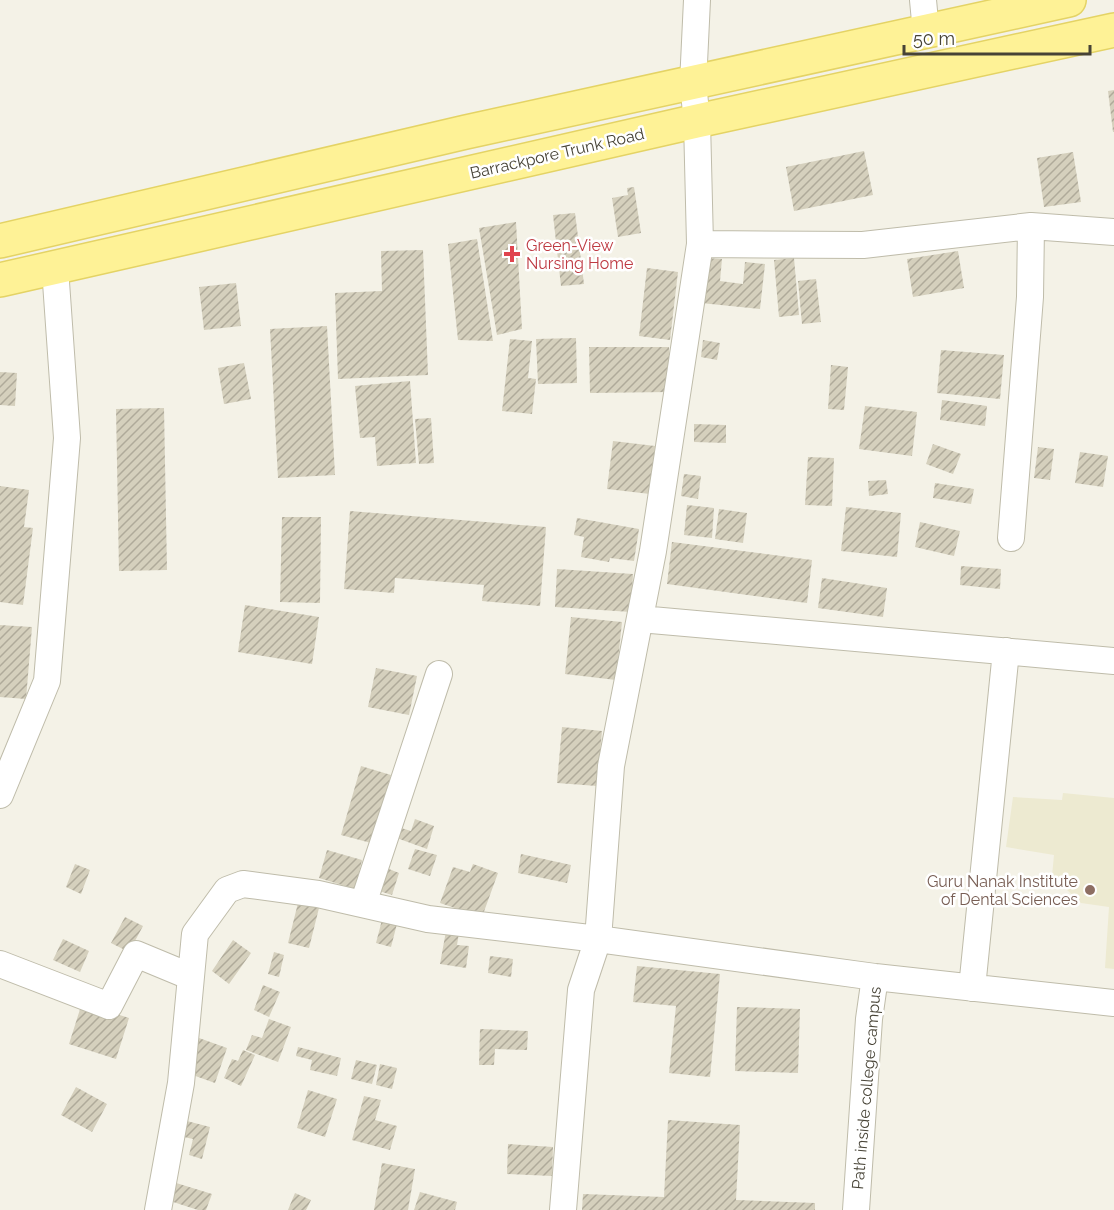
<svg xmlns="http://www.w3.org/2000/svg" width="1114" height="1210" font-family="Raleway,sans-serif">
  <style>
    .education { fill: #edead1 }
    .building { fill: url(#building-hatch) }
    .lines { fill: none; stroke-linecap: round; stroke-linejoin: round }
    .minor-casing { stroke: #bfbcaa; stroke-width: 28 }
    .major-casing { stroke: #e4d365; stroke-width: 36 }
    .minor { stroke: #fff; stroke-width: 26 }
    .major { stroke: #fef296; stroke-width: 33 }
    .health-dot { fill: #e0444e; stroke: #fff; stroke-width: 2 }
    .education-dot { fill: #8d6e63; stroke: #fff; stroke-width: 2 }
    .labels { text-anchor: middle; stroke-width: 5; stroke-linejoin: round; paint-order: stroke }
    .street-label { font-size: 16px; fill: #474336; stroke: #fff }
    .health-label { font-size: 16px; fill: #be3a42; stroke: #fff; text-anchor: start }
    .education-label { font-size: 16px; fill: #785e54; stroke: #fff; text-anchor: end }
  </style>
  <defs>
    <pattern id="building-hatch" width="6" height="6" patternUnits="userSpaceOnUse" patternTransform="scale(1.5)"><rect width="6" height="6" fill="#d5d0bd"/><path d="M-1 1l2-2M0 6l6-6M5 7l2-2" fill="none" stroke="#afaa9a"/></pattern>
  </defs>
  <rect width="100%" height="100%" fill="#f4f2e7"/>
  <path class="education" d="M 1063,793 L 1114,798 L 1114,969 L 1105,968 L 1109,907 L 1081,903 L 1052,876 L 1054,855 L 1006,847 L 1013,797 L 1062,800 Z"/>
  <path class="building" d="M 1114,90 L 1114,132 L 1113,132 L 1108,91 Z
    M 864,151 L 873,195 L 794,211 L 786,167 Z
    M 1073,152 L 1081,202 L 1044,207 L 1037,158 Z
    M 634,187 L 641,233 L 618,237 L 612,198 L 628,195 L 627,188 Z
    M 575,213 L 584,284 L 561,286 L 553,215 Z
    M 516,222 L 522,329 L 497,335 L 479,228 Z
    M 477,239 L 493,341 L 458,340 L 448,244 Z
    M 423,250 L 428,375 L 338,379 L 335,293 L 382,291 L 381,251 Z
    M 958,251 L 964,288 L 913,297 L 907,259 Z
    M 706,258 L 722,259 L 720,281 L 743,284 L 745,262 L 765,264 L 760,309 L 701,303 Z
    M 794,258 L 799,315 L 779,317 L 774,260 Z
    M 647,268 L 678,272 L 670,340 L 639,336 Z
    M 816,279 L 821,322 L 802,324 L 798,281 Z
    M 236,283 L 241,326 L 204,330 L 199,287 Z
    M 327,326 L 335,475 L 278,478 L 270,329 Z
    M 576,338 L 577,383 L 538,384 L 536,339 Z
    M 510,339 L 532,341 L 528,378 L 536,379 L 532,414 L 502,411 Z
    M 703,340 L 720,343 L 717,360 L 701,357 Z
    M 589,347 L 669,347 L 670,392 L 590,393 Z
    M 941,350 L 1004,355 L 1000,399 L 937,393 Z
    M 244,363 L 251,399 L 224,404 L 218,368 Z
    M 831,365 L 848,367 L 844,410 L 828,409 Z
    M 0,372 L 17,373 L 15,406 L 0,405 Z
    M 410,381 L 416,463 L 377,466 L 375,437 L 360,438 L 355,386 Z
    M 942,400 L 987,406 L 985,426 L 940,420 Z
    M 865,406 L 917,412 L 912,456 L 859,449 Z
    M 164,408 L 167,570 L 119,571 L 116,409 Z
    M 431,418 L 434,463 L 419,464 L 415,419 Z
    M 694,424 L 726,425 L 726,443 L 694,442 Z
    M 613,441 L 655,446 L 650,494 L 607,489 Z
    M 933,444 L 961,454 L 953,474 L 926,464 Z
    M 1038,447 L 1054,449 L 1050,480 L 1034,478 Z
    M 1080,452 L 1108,456 L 1103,487 L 1075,483 Z
    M 808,457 L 834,458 L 832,506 L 805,505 Z
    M 684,474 L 701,476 L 698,499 L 681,496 Z
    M 886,480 L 888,494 L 869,496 L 868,481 Z
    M 935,483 L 974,489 L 971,504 L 933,498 Z
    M 0,486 L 29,490 L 24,527 L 33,528 L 23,605 L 0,602 Z
    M 687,505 L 714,508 L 712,538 L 684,535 Z
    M 846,507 L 901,513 L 897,557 L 841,551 Z
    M 719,509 L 747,513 L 743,543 L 715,539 Z
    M 350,511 L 546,527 L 540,606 L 482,601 L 484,585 L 395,578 L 394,593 L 344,589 Z
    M 282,517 L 321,517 L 320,603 L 280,602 Z
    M 577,518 L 639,529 L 634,561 L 610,558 L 609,562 L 581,557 L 584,537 L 574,535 Z
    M 920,522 L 960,531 L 954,556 L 915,547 Z
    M 672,542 L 812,560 L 807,603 L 667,584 Z
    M 961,566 L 1001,569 L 1000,589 L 960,585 Z
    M 557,569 L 633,574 L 631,612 L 555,607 Z
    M 822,578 L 887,588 L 883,617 L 818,608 Z
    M 245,605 L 319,617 L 312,664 L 238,652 Z
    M 571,617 L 622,622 L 616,680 L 565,674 Z
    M 0,625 L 32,627 L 26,699 L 0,697 Z
    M 376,668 L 417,676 L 409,715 L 368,707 Z
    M 562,727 L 602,731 L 597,786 L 557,783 Z
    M 361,766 L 391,775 L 371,843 L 341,835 Z
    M 415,819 L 434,826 L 427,849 L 394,837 L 398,827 L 411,831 Z
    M 415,849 L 437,855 L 430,876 L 408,869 Z
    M 327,850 L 362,860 L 355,889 L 319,878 Z
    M 521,854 L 571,865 L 567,883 L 518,873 Z
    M 75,864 L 90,870 L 81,894 L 66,887 Z
    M 473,864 L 498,873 L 482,917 L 440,903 L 453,867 L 470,872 Z
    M 384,867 L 399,873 L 392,895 L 376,890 Z
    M 300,895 L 321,900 L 309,948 L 288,943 Z
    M 383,916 L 398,920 L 391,947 L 376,943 Z
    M 125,917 L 143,926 L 129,952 L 111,943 Z
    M 446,931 L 459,933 L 457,945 L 469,946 L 466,968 L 440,964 Z
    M 63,939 L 89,951 L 80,972 L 53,960 Z
    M 233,940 L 251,953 L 229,984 L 212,971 Z
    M 274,952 L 284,955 L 279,977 L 268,974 Z
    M 490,956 L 513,959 L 511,977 L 488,973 Z
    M 637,966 L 720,974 L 710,1077 L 669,1073 L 676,1006 L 633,1002 Z
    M 263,985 L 280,992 L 269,1017 L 254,1010 Z
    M 82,1003 L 129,1018 L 116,1059 L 69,1044 Z
    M 737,1007 L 800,1009 L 798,1073 L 735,1071 Z
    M 269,1019 L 291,1027 L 278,1062 L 246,1050 L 252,1035 L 262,1038 Z
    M 480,1029 L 528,1031 L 527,1050 L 495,1049 L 494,1065 L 479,1065 Z
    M 199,1038 L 227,1048 L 215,1083 L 187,1073 Z
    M 298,1047 L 341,1058 L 337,1076 L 310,1070 L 312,1060 L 296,1056 Z
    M 243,1050 L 255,1055 L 241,1086 L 224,1078 L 232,1059 L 238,1061 Z
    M 356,1060 L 377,1065 L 372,1084 L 351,1079 Z
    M 380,1064 L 397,1068 L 392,1089 L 376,1085 Z
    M 76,1087 L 107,1104 L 92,1132 L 61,1115 Z
    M 308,1090 L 337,1099 L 325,1137 L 297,1128 Z
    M 364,1096 L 381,1100 L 375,1120 L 397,1126 L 390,1150 L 352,1140 Z
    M 183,1120 L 210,1127 L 202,1159 L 189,1155 L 193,1139 L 179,1136 Z
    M 668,1120 L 740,1125 L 736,1200 L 815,1203 L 815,1210 L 582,1210 L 583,1194 L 664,1197 Z
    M 508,1144 L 553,1147 L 552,1176 L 507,1174 Z
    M 382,1163 L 415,1169 L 408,1210 L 374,1210 Z
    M 173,1182 L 212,1194 L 206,1210 L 198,1210 L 167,1200 Z
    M 420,1192 L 457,1202 L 455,1210 L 414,1210 Z
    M 295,1193 L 311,1200 L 306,1210 L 288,1210 Z"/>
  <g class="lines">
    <defs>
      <path id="minor" d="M 923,0 L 926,32
        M 700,244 L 863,245 L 1031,226 L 1114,232
        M 1011,538 L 1030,297 L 1031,226
        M 640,619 L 1114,661
        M 0,795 L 47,681 L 67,438 L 55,268
        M 363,904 L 439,674
        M 0,964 L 109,1006 L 136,954 L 189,976
        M 972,988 L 1006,651
        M 158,1210 L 181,1083 L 195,934 L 227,890 L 243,884 L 318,894 L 428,919 L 598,939 L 875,977 L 1114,1003
        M 563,1210 L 581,990 L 598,939 L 611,766 L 653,551 L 700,244 L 697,121 L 693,84 L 697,0
        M 856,1210 L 869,1019 L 875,977"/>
      <path id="major" d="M 0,241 L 466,132 L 1069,0
        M 0,280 L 697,121 L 1114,30"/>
    </defs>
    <use href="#minor" class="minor-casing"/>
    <use href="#major" class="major-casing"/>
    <use href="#minor" class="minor"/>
    <use href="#major" class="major"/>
  </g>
  <path class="health-dot" d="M509 245h6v6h6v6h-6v6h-6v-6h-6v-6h6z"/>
  <circle class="education-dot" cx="1090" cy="890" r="6"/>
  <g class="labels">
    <g class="street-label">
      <text transform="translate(557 153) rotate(-13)" y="6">Barrackpore Trunk Road</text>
      <text transform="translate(866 1088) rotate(-85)" y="6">Path inside college campus</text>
    </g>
    <g class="health-label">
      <text x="526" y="251">Green-View<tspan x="526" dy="18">Nursing Home</tspan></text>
    </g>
    <g class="education-label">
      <text x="1078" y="887">Guru Nanak Institute<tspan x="1078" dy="18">of Dental Sciences</tspan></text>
    </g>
  </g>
  <path d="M904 45v9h186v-9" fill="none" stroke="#474336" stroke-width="3"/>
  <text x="913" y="45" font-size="18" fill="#474336" stroke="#ffffff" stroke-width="4.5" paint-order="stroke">50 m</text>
</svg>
